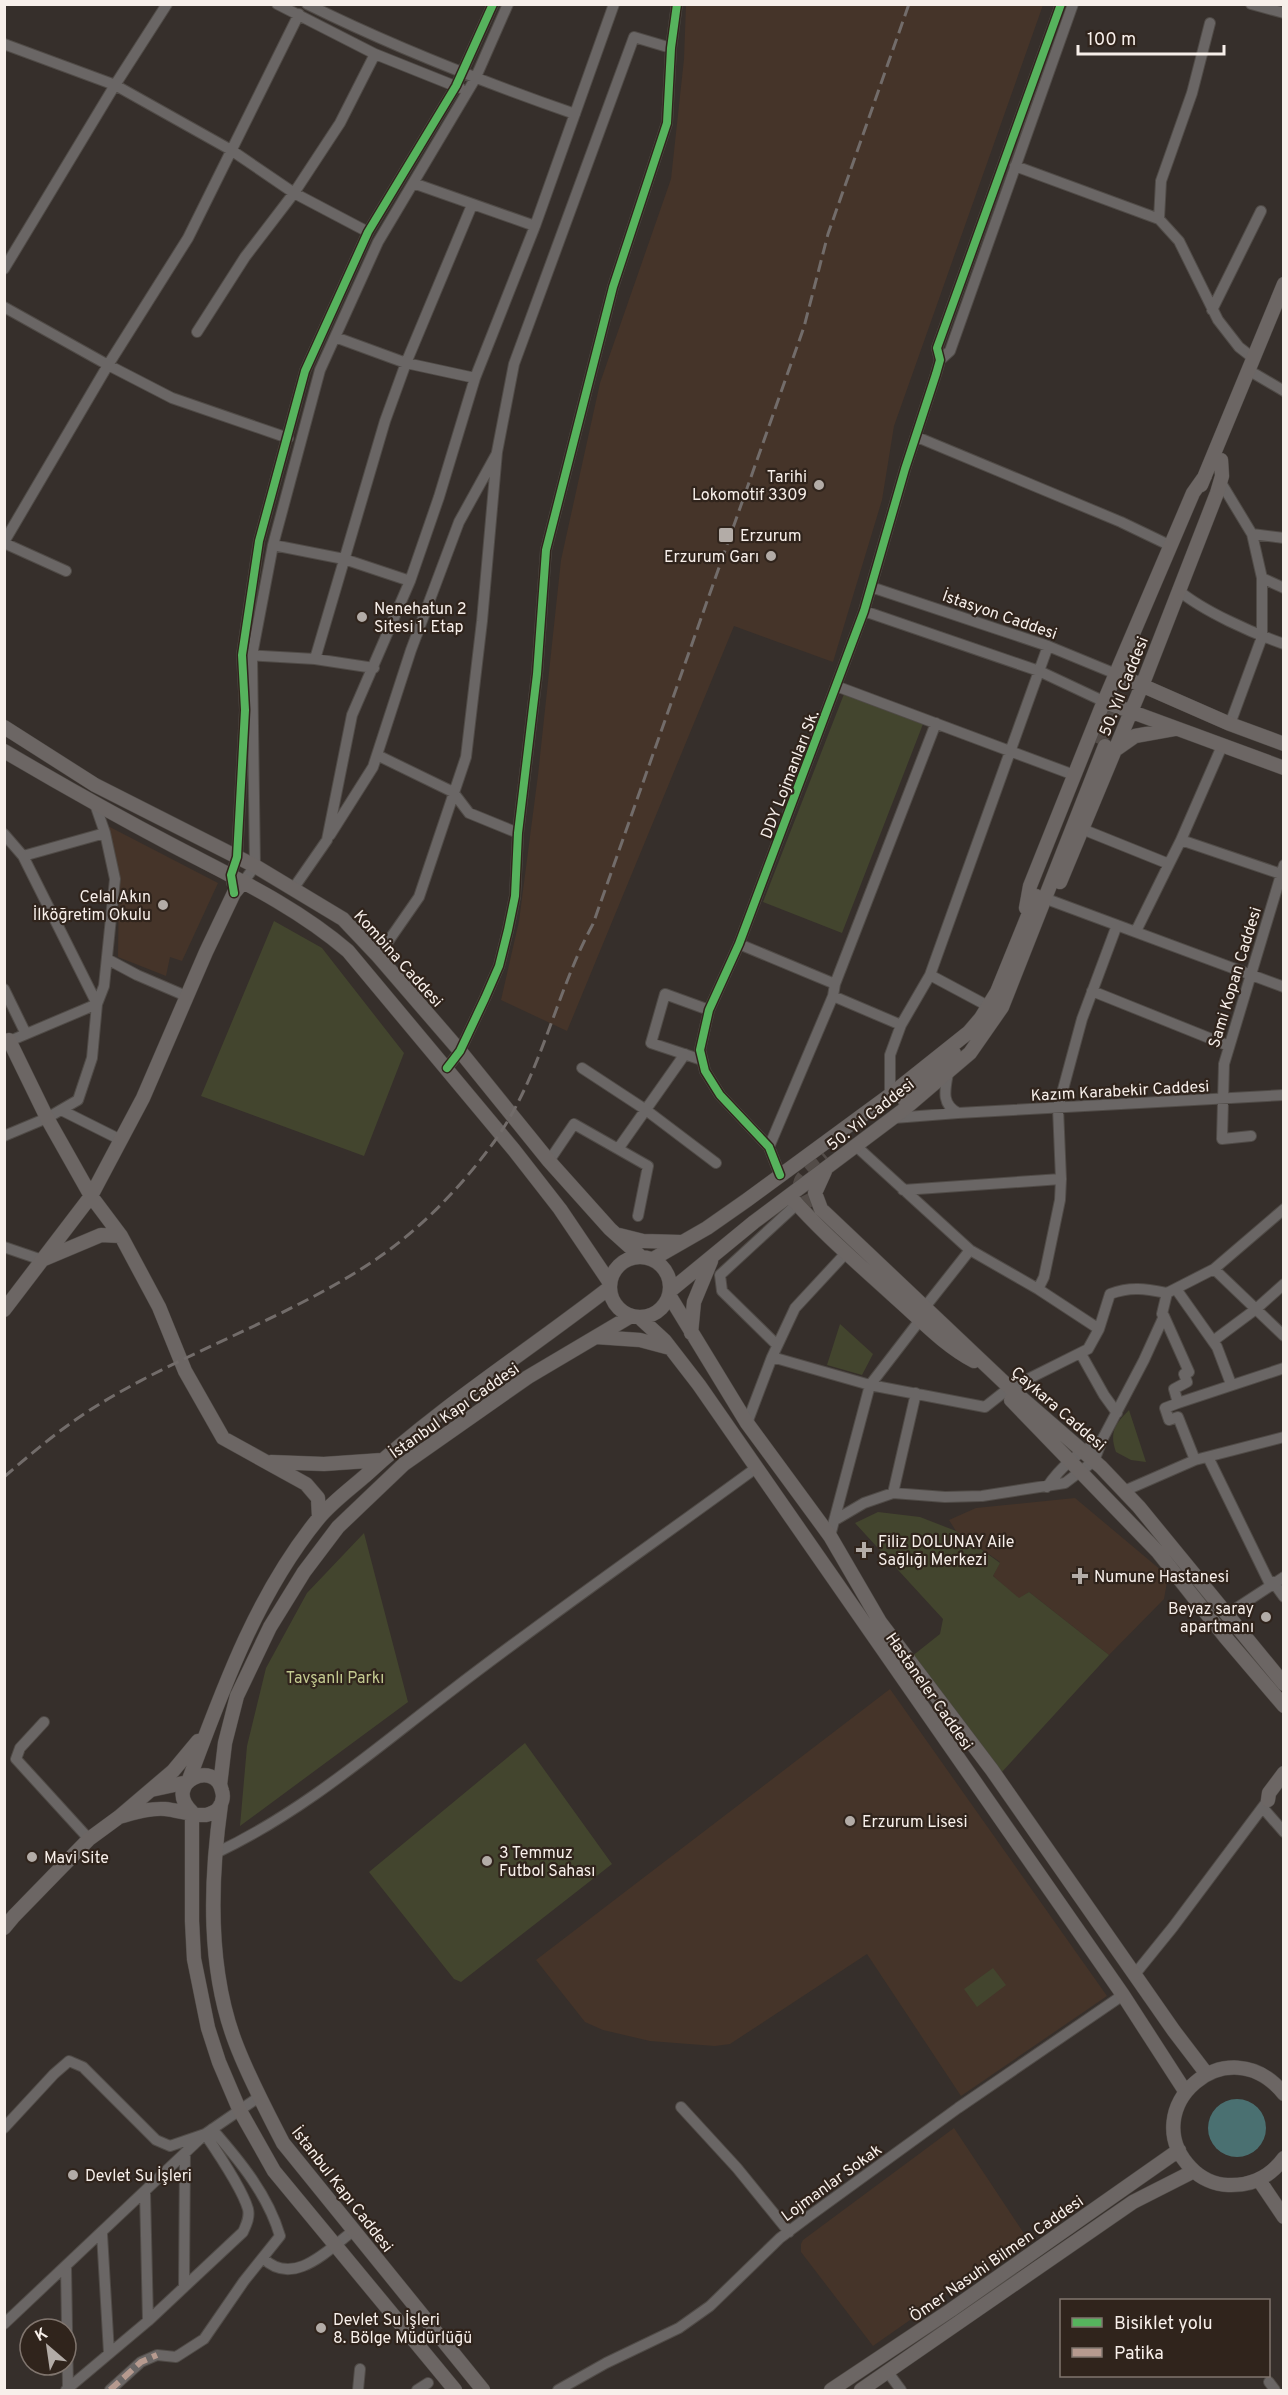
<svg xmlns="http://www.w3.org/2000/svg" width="1288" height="2395" font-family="Overpass,sans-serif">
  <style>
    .built { fill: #453429 }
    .green { fill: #43452e }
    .water { fill: #4a7071 }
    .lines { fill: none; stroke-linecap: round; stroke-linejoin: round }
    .major-tunnel { stroke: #534c48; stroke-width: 14; stroke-dasharray: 14 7; stroke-linecap: butt }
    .minor-casing { stroke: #504b47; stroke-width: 12 }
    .major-casing { stroke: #504b47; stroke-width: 15 }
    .minor { stroke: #6a6665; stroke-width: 10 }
    .major { stroke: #6c6664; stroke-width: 14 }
    .rail { stroke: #726c6a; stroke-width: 3; stroke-dasharray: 12 6; stroke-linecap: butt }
    .quiet { stroke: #b69a8f; stroke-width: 6; stroke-dasharray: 12 6; stroke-linecap: butt }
    .cycleway-casing { stroke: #30241c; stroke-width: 11 }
    .cycleway { stroke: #56b35d; stroke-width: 8 }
    .poi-dot { fill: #b3aca7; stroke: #30241c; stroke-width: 2 }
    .labels { text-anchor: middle; stroke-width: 4.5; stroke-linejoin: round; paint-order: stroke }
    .poi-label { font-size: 16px; fill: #f7efea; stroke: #30241c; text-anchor: start }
    .street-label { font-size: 16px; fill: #f7efea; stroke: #30241c }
    .park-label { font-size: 16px; fill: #c3ca90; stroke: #30241c }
  </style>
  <rect width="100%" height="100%" fill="#362f2b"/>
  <path class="built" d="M 686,5 L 1043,5 L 894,426 L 882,500 L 833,662 L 734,626 L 567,1031 L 501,1000 L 519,921 L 538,775 L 561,560 L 600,383 L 671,179 L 684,59 Z
    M 108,826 L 218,883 L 182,961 L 170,957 L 166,976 L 118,957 L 119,879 Z
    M 1075,1498 L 1168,1576 L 1164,1599 L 1109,1655 L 1029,1592 L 1019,1599 L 993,1576 L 1000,1562 L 956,1531 L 949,1520 L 976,1508 Z
    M 890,1689 L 1107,1996 L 961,2096 L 867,1954 L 730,2044 L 715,2046 L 650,2041 L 603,2030 L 585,2022 L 536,1960 Z
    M 954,2128 L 1027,2238 L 873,2346 L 801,2252 L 801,2244 L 803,2240 Z"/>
  <path class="green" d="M 844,694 L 923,724 L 842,933 L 763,902 Z
    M 274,921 L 322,948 L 404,1053 L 364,1156 L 201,1096 Z
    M 840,1324 L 873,1354 L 862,1375 L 827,1365 Z
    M 1129,1410 L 1146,1462 L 1131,1460 L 1116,1452 C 1109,1433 1115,1424 1129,1410 Z
    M 878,1512 L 920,1517 L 956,1531 L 1000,1563 L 993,1576 L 1019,1598 L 1029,1592 L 1109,1655 L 1001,1773 L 911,1657 L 940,1634 L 943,1619 L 855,1523 Z
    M 364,1533 L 408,1702 L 240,1826 L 247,1746 L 266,1668 L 307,1593 Z
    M 525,1743 L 612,1864 L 461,1982 L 454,1979 L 369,1872 Z
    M 993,1968 L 1006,1985 L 977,2007 L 964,1989 Z"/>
  <path class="water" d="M1208 2128a29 29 0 1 1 58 0a29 29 0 1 1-58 0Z"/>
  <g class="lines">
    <path class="major-tunnel" d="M 1099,744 L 1141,640
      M 810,1208 C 788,1179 805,1176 827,1157"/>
    <defs>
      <path id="minor" d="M 277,4 L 375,54 L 460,88
        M 307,4 C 394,47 483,82 575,114
        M 1251,4 L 1284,13
        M 4,44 L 115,85 L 231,150 L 294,193 L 368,232
        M 1015,166 L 1159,219 L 1179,241 L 1218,320 L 1239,347 L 1253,358
        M 413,183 L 535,226
        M 1159,219 L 1161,181 L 1192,93 L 1210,23
        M 4,269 L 115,85 L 167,4
        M 4,307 L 108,365 L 172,398 L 288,438
        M 1212,310 L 1261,211
        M 197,332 L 245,257 L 294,193 L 340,123 L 375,54
        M 335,337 L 406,363 L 475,378
        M 940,360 L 950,351 L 1073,4
        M 1255,374 L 1284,391
        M 917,437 L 1121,522 L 1171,546
        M 1220,481 L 1252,534 L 1262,578 L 1262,637 L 1230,724
        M 1252,534 L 1284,538
        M 4,542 L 108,365 L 188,238 L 299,14
        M 4,543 L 66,571
        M 273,545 L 344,559 L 410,581
        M 1262,578 L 1284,588
        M 871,587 L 1048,646 L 1116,674
        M 1178,590 C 1203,611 1252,633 1284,644
        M 864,611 L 1039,671 L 1105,702
        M 245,655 L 315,659 L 374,668
        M 315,659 L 385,421 L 406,363 L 472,205
        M 836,686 L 1074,775
        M 1222,746 L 1181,840 L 1284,875
        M 377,755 L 453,792 L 469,813 L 518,833
        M 1082,829 L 1169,864 L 1136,931
        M 4,834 L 23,856 L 97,1004 L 92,1058 L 78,1100 L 47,1118 L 4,1136
        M 330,835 L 373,767 L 411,650 L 459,522 L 496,455
        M 23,856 L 105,833
        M 1169,864 L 1181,840
        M 244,881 L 255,866 L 252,655 L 273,545 L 320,370 L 378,242 L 475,79 L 508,4
        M 232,883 L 231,875 L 237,857 L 245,710 L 242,655 L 259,541 L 305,371 L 368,232 L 456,86 L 493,4
        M 293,889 L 327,840 L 352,715 L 410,581 L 439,497 L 475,378 L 535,226 L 614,4
        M 1052,901 L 1284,987
        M 739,944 L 835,984
        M 378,956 L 419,897 L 466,757 L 482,621 L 497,452 L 514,364 L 634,37 L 671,48
        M 107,959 L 137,975 L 186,996
        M 930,975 L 988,1006
        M 4,989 L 26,1034
        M 1092,991 L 1229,1046
        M 833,996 L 901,1025
        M 5,1043 L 97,1004 L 104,986 L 115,879 L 105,833 L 95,804
        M 702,1060 L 651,1043 L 665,994 L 709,1010
        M 447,1068 L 460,1051 L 485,998 L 499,966 L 508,930 L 515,896 L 518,833 L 537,674 L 546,550 L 613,287 L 667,123 L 671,48 L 677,4
        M 582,1068 L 646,1110 L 716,1163
        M 890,1095 L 890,1055 L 901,1025 L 930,975 L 1048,646
        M 61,1110 L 121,1140
        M 958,1113 L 1284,1095
        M 894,1118 L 958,1113 C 941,1104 945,1090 948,1073
        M 1251,1136 L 1222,1139 L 1224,1064 L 1284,865
        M 856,1146 L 970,1250 L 1038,1289 L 1099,1329
        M 769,1147 L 833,996 L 835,984 L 936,723
        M 618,1149 L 685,1054
        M 549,1161 L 574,1124 L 648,1166 L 638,1216
        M 780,1175 L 769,1147 L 720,1095 L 705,1071 L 700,1050 L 709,1010 L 739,944 L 864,611 L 905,469 L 936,374 L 940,360 L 937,348 L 1061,4
        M 903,1190 L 1061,1179
        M 4,1247 L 42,1260
        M 1214,1269 L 1284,1336
        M 1038,1289 L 1044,1277 L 1060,1200 L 1061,1179 L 1058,1108 L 1082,1019 L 1117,925
        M 1176,1289 L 1217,1347 L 1231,1384
        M 925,1307 L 970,1250
        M 1164,1316 L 1189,1372 L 1184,1374 L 1187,1382 L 1174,1389 L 1178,1403 L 1165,1408 L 1169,1420 L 1178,1417 L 1195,1460
        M 1213,1341 L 1256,1309 L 1284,1284
        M 777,1345 L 722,1291 L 720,1275 L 797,1204
        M 1081,1354 L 1104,1395 L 1117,1413
        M 772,1357 L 870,1385 L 985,1407 L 1004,1392
        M 1010,1388 L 1088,1349 L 1099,1329 L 1110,1294 C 1131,1286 1146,1289 1167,1293
        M 1178,1403 L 1284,1368
        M 747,1423 L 772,1357 L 795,1308 L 846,1253
        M 1102,1440 L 1144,1360 L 1164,1316 L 1162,1314 L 1167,1293 L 1214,1269 L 1284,1209
        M 1208,1457 L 1270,1584
        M 1124,1491 L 1195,1460 L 1284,1437
        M 893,1493 L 916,1393
        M 835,1520 L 864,1503 L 893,1493 L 945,1497 L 982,1496 L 1065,1483 L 1094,1461 L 1102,1440 C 1080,1451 1061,1466 1047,1487
        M 830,1536 L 870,1385 L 920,1320
        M 1273,1582 L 1284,1597
        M 1226,1615 L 1284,1577
        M 44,1722 L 20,1748 L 16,1759 L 89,1839
        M 1263,1808 L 1284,1832
        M 216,1853 C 303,1812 375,1749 451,1691 C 551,1614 655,1542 756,1468
        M 1135,1974 L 1173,1927 L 1268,1800
        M 681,2107 L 737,2168 L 789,2232
        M 4,2128 L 54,2074 L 69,2061 L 83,2067 L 156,2140 L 170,2146 L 205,2134 L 259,2097
        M 145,2192 L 148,2321
        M 102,2234 L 109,2353
        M 263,2258 C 293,2288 328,2250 353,2231
        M 66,2266 L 68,2389
        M 184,2287 L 185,2154
        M 4,2324 L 205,2134 C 218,2153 242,2188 248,2209 C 250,2218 246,2225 243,2232 L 148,2321 L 66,2390
        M 887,2371 L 901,2390
        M 1269,2382 L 1275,2390
        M 110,2390 L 141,2362 L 157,2355 L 176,2357 L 204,2339 L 244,2281 L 280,2236 C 268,2195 240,2161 212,2129
        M 358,2390 L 360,2369
        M 417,2390 L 428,2383
        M 558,2390 L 606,2363 L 679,2328 L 710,2306 L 780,2238 L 808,2217 L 958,2108 L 1123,1995"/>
      <path id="major" d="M 1201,485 L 1284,284
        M 1116,674 L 1230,724 L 1284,744
        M 1105,702 L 1284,768
        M 4,727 L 95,785 L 255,866 L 343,919 L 378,956 L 460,1051 L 549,1161 L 610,1229 L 640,1256
        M 1115,750 L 1135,736 L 1174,729
        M 4,751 C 60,784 115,815 172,845 C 233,877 296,906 348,951 L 514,1150 L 560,1209 L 610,1283
        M 1060,882 L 1145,678 L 1217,493 L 1222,476 L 1221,460
        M 1026,908 L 1030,886 L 1100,711 L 1193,493 L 1205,476
        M 9,1040 L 47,1118 L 91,1196 L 121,1236 L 159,1307 L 185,1371 L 223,1438 L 306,1484 L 318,1498 L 319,1517
        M 904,1099 L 954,1053
        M 825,1171 L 815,1193 L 821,1209 L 1010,1388 L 1101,1467 L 1139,1507 L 1284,1684
        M 790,1196 C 822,1233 860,1265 896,1298 C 921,1320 945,1346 974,1361
        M 619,1235 L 643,1241 L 680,1242
        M610 1287a30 30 0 1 1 60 0a30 30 0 1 1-60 0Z
        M 44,1259 L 101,1235 L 121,1236
        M 653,1259 L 707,1228 L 747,1200 L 890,1095 L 969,1032 L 981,1018 L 997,992 L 1036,896
        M 670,1291 L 754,1222 L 902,1111 L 970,1053 L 1002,1007 L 1105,746
        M 669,1295 L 747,1423 L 830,1536 L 880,1622 L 992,1770 L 1174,2031 L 1206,2073
        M 4,1310 L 91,1196 L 143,1098 L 206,952 L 234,893 L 244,881
        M 639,1317 L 665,1341 L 699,1385 L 1123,1995 L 1185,2091
        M 691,1333 L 694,1302 L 711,1261
        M 596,1337 L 640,1340 L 670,1348
        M 1011,1400 L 1158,1552 L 1226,1638 L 1284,1706
        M 271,1462 L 324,1464 L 382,1460
        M 220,1785 L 225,1743 L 237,1696 L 270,1627 L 304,1572 L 338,1527 L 404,1464 L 528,1377 L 631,1316
        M 151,1790 L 188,1782 C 222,1691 256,1595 318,1519 C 331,1503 350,1489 365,1476 C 441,1406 528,1351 609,1288
        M 1268,1800 L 1269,1793 L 1284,1773
        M 221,1804 C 210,1882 207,1969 236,2044 C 249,2078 266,2110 283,2143 L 483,2390
        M 119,1817 C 134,1813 149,1808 165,1809 C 176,1810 197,1816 206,1815 C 210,1814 215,1812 218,1809 C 222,1804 224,1797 222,1791 C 216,1758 161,1783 192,1812 L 192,1921 L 194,1959 L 208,2028 L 219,2062 L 239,2109 L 274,2171 L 455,2390
        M 4,1928 L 14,1916 L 89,1839 L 119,1817 L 173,1771 L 198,1741
        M 1284,2094 C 1228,2024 1134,2109 1191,2168 C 1200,2178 1215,2185 1228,2185 C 1251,2186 1270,2177 1284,2158
        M 1259,2180 L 1284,2217
        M 831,2390 L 951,2310 L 1179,2150
        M 861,2390 L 1133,2202 L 1194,2171"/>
    </defs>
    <use href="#minor" class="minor-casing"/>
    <use href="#major" class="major-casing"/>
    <use href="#minor" class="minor"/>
    <use href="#major" class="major"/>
    <path class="rail" d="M 4,1477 C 32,1453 59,1430 90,1410 C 181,1352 286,1320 375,1260 C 421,1229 461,1187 494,1142 C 541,1077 555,994 593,924 L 804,327 L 828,234 L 909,4"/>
    <path class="quiet" d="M 110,2390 L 141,2362 L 157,2355"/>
    <defs>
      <path id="cycleway" d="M 234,893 L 231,875 L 237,857 L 245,710 L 242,655 L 259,541 L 305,371 L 368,232 L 456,86 L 493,4
        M 447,1068 L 460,1051 L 485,998 L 499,966 L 508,930 L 515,896 L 518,833 L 537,674 L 546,550 L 613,287 L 667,123 L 671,48 L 677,4
        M 780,1175 L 769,1147 L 720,1095 L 705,1071 L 700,1050 L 709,1010 L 739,944 L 864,611 L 905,469 L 936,374 L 940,360 L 937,348 L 1061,4"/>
    </defs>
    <use href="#cycleway" class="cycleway-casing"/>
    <use href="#cycleway" class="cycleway"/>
  </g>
  <g class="poi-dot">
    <circle cx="819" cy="485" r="6"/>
    <rect x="718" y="527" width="16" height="16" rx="3"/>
    <circle cx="771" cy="556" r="6"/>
    <circle cx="362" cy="617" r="6"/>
    <circle cx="163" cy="905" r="6"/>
    <path d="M861 1541h6v6h6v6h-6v6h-6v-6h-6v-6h6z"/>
    <path d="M1077 1567h6v6h6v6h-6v6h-6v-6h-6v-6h6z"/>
    <circle cx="1266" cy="1617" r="6"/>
    <circle cx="850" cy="1821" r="6"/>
    <circle cx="32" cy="1857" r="6"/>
    <circle cx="487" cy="1861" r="6"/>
    <circle cx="73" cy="2175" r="6"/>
    <circle cx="321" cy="2328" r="6"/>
  </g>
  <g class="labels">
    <g class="poi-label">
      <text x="807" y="482" text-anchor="end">Tarihi<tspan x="807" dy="18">Lokomotif 3309</tspan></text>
      <text x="740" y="541">Erzurum</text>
      <text x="759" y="562" text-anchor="end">Erzurum Garı</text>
      <text x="374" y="614">Nenehatun 2<tspan x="374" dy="18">Sitesi 1. Etap</tspan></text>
      <text x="151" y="902" text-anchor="end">Celal Akın<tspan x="151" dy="18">İlköğretim Okulu</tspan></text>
      <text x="878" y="1547">Filiz DOLUNAY Aile<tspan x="878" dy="18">Sağlığı Merkezi</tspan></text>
      <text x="1094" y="1582">Numune Hastanesi</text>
      <text x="1254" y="1614" text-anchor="end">Beyaz saray<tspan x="1254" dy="18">apartmanı</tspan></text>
      <text x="862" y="1827">Erzurum Lisesi</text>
      <text x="499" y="1858">3 Temmuz<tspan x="499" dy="18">Futbol Sahası</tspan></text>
      <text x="44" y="1863">Mavi Site</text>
      <text x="85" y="2181">Devlet Su İşleri</text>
      <text x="333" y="2325">Devlet Su İşleri<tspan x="333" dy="18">8. Bölge Müdürlüğü</tspan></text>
    </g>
    <g class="street-label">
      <text transform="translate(1000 614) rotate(19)" y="6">İstasyon Caddesi</text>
      <text transform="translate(1123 686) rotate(-68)" y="6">50. Yıl Caddesi</text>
      <text transform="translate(789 774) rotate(-69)" y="6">DDY Lojmanları Sk.</text>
      <text transform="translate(399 958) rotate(48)" y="6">Kombina Caddesi</text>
      <text transform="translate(1234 977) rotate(-73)" y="6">Sami Kopan Caddesi</text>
      <text transform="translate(1120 1090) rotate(-3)" y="6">Kazım Karabekir Caddesi</text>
      <text transform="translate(870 1114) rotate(-38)" y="6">50. Yıl Caddesi</text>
      <text transform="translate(1059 1408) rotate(41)" y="6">Çaykara Caddesi</text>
      <text transform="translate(454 1410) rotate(-35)" y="6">İstanbul Kapı Caddesi</text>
      <text transform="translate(930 1691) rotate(55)" y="6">Hastaneler Caddesi</text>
      <text transform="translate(831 2182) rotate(-36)" y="6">Lojmanlar Sokak</text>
      <text transform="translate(343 2189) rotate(52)" y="6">İstanbul Kapı Caddesi</text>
      <text transform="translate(996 2258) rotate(-35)" y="6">Ömer Nasuhi Bilmen Caddesi</text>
    </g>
    <g class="park-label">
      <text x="335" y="1683">Tavşanlı Parkı</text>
    </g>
  </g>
  <rect width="1288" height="2395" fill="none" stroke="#f7efea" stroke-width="12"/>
  <rect x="1060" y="2299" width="210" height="78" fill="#30241c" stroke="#80756e" stroke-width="1.5"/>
  <rect x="1072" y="2318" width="30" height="9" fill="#56b35d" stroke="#80756e" stroke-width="1.5"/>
  <text x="1114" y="2329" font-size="18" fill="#f7efea">Bisiklet yolu</text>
  <rect x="1072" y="2348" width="30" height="9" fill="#b69a8f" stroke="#80756e" stroke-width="1.5"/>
  <text x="1114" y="2359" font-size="18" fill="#f7efea">Patika</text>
  <g transform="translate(48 2347) rotate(331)"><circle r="28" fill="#30241c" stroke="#80756e" stroke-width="1.5"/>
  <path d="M0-4.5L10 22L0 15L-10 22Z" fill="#b3aca7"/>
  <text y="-9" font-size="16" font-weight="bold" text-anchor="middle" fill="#f7efea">K</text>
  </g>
  <path d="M1078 45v9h146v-9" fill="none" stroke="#f7efea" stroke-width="3"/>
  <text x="1087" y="45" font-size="18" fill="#f7efea" stroke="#30241c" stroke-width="4.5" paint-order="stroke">100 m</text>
</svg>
